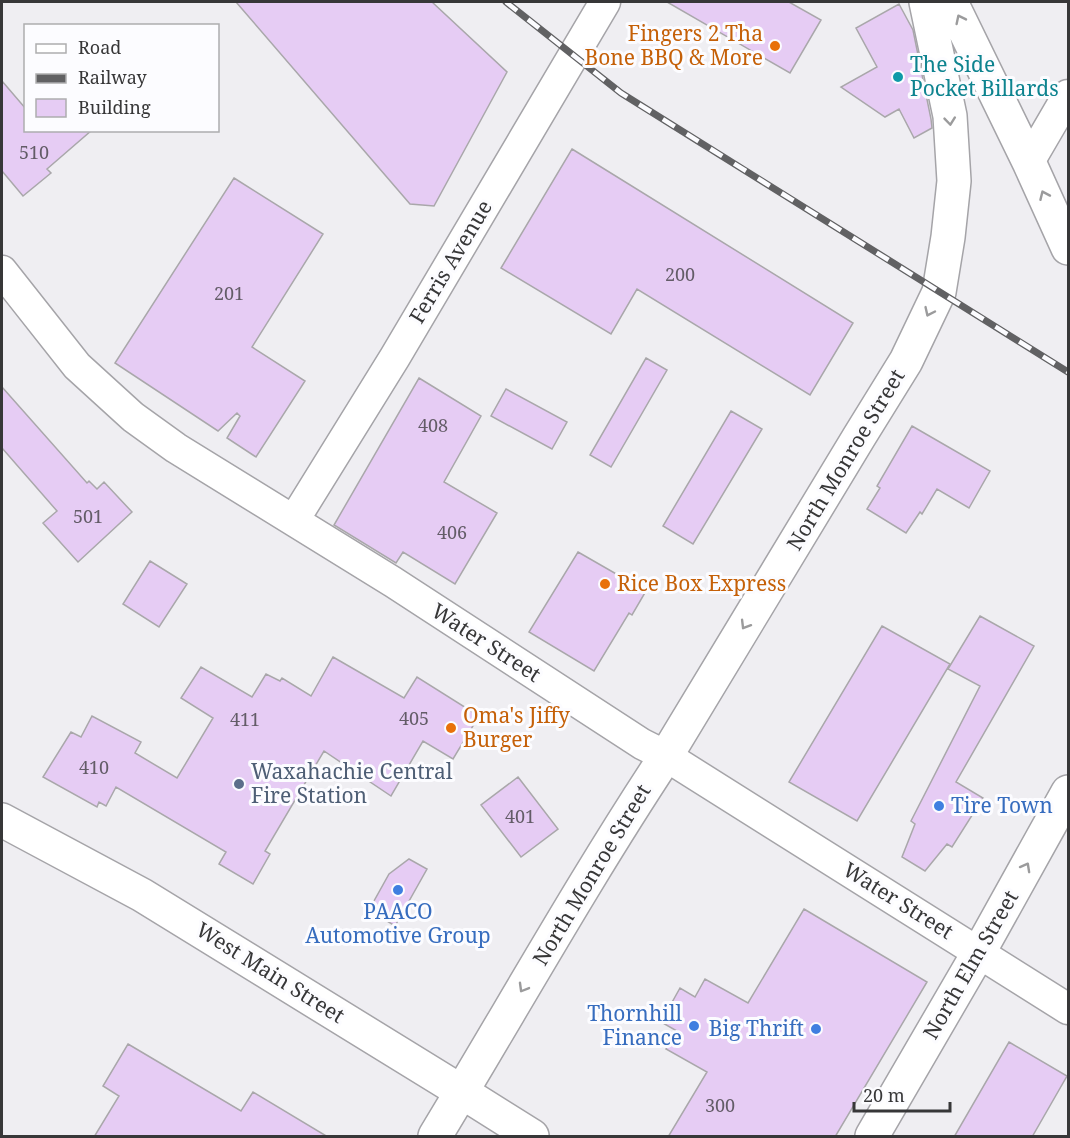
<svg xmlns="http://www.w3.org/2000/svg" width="1070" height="1138" font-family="'Noto Serif',serif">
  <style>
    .building { fill: #e6ccf4; stroke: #a9a7aa; stroke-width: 1.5 }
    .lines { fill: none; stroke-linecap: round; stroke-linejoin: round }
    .minor-casing { stroke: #a5a4a8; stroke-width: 33 }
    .primary-casing { stroke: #a5a4a8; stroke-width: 36 }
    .minor { stroke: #fff; stroke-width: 30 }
    .primary { stroke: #fff; stroke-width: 33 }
    .rail-casing { stroke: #616163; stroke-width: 7 }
    .rail { stroke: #fcfcff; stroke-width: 4.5; stroke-dasharray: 14; stroke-linecap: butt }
    .oneway { stroke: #9b9b9c }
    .food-dot { fill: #e8710a; stroke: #fcfcff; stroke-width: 2 }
    .culture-dot { fill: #0f9aa8; stroke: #fcfcff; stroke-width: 2 }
    .service-dot { fill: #5c6f8a; stroke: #fcfcff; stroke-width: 2 }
    .shop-dot { fill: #3f7fe0; stroke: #fcfcff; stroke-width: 2 }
    .labels { text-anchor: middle; stroke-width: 6; stroke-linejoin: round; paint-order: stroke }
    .number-label { font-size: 18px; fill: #635c67 }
    .food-label { font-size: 21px; fill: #c56008; stroke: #fcfcff; text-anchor: start }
    .culture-label { font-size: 21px; fill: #0d838f; stroke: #fcfcff; text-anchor: start }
    .street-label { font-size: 21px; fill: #373738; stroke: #fcfcff }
    .service-label { font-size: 21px; fill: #4e5e75; stroke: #fcfcff; text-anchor: start }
    .shop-label { font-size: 21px; fill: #366cbe; stroke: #fcfcff; text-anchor: end }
  </style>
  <rect width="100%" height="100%" fill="#efeef2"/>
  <path class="building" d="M 236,2 L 432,2 L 507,72 L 434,206 L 410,204 Z
    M 667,2 L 789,2 L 821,20 L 790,73 Z
    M 899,4 L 913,30 L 931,119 L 932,128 L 914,138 L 899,109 L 885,117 L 841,87 L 877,67 L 856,28 Z
    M 2,81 L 26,109 L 26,130 L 92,130 L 47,169 L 51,173 L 23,196 L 2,171 Z
    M 572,149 L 853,323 L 810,395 L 637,289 L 611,334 L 501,268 Z
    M 234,178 L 323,234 L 252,347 L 305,381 L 256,457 L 227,438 L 240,416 L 237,413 L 218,431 L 115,363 Z
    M 646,358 L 667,370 L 611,467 L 590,455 Z
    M 419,378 L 481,416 L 444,482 L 497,513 L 455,584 L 403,552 L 396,563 L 334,525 Z
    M 2,387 L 87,483 L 89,481 L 97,489 L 104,482 L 132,512 L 78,562 L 43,523 L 57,511 L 2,448 Z
    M 506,389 L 567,422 L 552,449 L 491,416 Z
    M 731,411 L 762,429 L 693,544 L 663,526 Z
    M 912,426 L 990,471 L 969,508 L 937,489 L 922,514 L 920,512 L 906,533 L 867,509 L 880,488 L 877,486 Z
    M 578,552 L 646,591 L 632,615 L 629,613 L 594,671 L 529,632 Z
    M 150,561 L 187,584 L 159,627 L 123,604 Z
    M 980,616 L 1034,646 L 956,782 L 983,798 L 952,847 L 947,844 L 925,871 L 902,857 L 915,824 L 911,821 L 980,686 L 948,669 Z
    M 882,626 L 950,664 L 857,821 L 789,782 Z
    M 333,657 L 404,698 L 417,677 L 479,716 L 453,759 L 423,741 L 391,796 L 324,751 L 265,851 L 270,854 L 253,884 L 219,864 L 226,852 L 116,787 L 106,806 L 99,802 L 97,807 L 43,777 L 71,732 L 81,737 L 92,716 L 141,742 L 135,753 L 177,778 L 213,718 L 181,698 L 201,667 L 252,697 L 266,674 L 280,681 L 282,678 L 311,696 Z
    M 518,777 L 558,829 L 521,857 L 481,805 Z
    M 409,859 L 427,869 L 395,926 L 369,910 L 389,874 Z
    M 804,909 L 927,982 L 835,1137 L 668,1137 L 707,1072 L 666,1049 L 677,1031 L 661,1022 L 680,988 L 695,997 L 705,979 L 748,1003 Z
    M 1009,1042 L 1067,1076 L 1032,1137 L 954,1137 Z
    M 128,1044 L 241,1111 L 253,1092 L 328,1137 L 94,1137 L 119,1096 L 103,1086 Z"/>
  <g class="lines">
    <defs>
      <path id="minor" d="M 1029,162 L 1068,95
        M 2,271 L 77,366 L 133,417 L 176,448 L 393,582 L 642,744 L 666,756 L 1068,1009
        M 294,520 L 395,357 L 605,2"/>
      <path id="primary" d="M 951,2 L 1029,162 L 1068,248
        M 2,820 L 142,895 L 462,1092 L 532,1136
        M 435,1136 C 512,1009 584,880 666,756 L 859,437 L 906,361 L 939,292 L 948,237 L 954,181 L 950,116 L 926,2
        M 872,1136 L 979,952 L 1068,792"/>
    </defs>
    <use href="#minor" class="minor-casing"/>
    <use href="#primary" class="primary-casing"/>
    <use href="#minor" class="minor"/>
    <use href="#primary" class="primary"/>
    <defs>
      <path id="rail" d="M 506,2 L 621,93 L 1068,372"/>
    </defs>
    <use href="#rail" class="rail-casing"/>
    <use href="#rail" class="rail"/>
  </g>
  <defs><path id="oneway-chevron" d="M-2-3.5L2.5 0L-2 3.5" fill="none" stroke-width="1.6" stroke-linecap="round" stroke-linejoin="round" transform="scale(1.5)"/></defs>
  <g class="oneway">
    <use href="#oneway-chevron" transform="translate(960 19) rotate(-116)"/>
    <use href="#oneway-chevron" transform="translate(950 121) rotate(84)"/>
    <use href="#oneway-chevron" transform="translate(1044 195) rotate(-114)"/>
    <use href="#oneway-chevron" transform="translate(929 312) rotate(115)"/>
    <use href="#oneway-chevron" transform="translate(745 625) rotate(121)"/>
    <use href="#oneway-chevron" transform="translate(1026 867) rotate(-61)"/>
    <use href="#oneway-chevron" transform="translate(523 988) rotate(120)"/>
  </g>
  <g class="food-dot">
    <circle cx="775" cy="46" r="6"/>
    <circle cx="605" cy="584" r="6"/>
    <circle cx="451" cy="728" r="6"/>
  </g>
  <circle class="culture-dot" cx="898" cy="77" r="6"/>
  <circle class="service-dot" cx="239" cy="784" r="6"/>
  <g class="shop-dot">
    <circle cx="939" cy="806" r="6"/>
    <circle cx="398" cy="890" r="6"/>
    <circle cx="694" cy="1026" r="6"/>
    <circle cx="816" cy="1029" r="6"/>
  </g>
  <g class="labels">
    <g class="number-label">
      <text x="34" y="159">510</text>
      <text x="680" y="281">200</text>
      <text x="229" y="300">201</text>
      <text x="433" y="432">408</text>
      <text x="88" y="523">501</text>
      <text x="452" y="539">406</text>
      <text x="414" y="725">405</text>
      <text x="245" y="726">411</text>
      <text x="94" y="774">410</text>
      <text x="520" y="823">401</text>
      <text x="720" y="1112">300</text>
    </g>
    <g class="food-label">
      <text x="763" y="41" text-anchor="end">Fingers 2 Tha<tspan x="763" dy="24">Bone BBQ &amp; More</tspan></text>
      <text x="617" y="591">Rice Box Express</text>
      <text x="463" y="723">Oma's Jiffy<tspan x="463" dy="24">Burger</tspan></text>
    </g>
    <g class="culture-label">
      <text x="910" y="72">The Side<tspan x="910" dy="24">Pocket Billards</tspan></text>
    </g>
    <g class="street-label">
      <text transform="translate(451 262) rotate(-59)" y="7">Ferris Avenue</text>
      <text transform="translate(846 460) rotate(-59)" y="7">North Monroe Street</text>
      <text transform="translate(486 643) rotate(33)" y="7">Water Street</text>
      <text transform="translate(592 875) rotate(-59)" y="7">North Monroe Street</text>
      <text transform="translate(898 901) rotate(32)" y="7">Water Street</text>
      <text transform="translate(971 965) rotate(-60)" y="7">North Elm Street</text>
      <text transform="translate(270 973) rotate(32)" y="7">West Main Street</text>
    </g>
    <g class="service-label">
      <text x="251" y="779">Waxahachie Central<tspan x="251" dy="24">Fire Station</tspan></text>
    </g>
    <g class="shop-label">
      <text x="951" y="813" text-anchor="start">Tire Town</text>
      <text x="398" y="919" text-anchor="middle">PAACO<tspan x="398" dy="24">Automotive Group</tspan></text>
      <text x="682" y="1021">Thornhill<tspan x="682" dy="24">Finance</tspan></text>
      <text x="804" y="1036">Big Thrift</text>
    </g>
  </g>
  <rect width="1070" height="1138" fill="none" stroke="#373738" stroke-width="6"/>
  <rect x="24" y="24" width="195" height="108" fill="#fcfcff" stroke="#adadaf" stroke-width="1.5"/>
  <rect x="36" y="44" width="30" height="9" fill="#ffffff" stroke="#adadaf" stroke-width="1.5"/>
  <text x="78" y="54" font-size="18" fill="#373738">Road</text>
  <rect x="36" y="74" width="30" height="9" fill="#616163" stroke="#adadaf" stroke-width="1.5"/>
  <text x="78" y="84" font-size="18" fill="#373738">Railway</text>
  <rect x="36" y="99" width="30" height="18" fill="#e6ccf4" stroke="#adadaf" stroke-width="1.5"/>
  <text x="78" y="114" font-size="18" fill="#373738">Building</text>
  <path d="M854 1102v9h96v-9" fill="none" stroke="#373738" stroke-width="3"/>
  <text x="863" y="1102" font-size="18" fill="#373738" stroke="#fcfcff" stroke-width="4.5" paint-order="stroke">20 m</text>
</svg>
